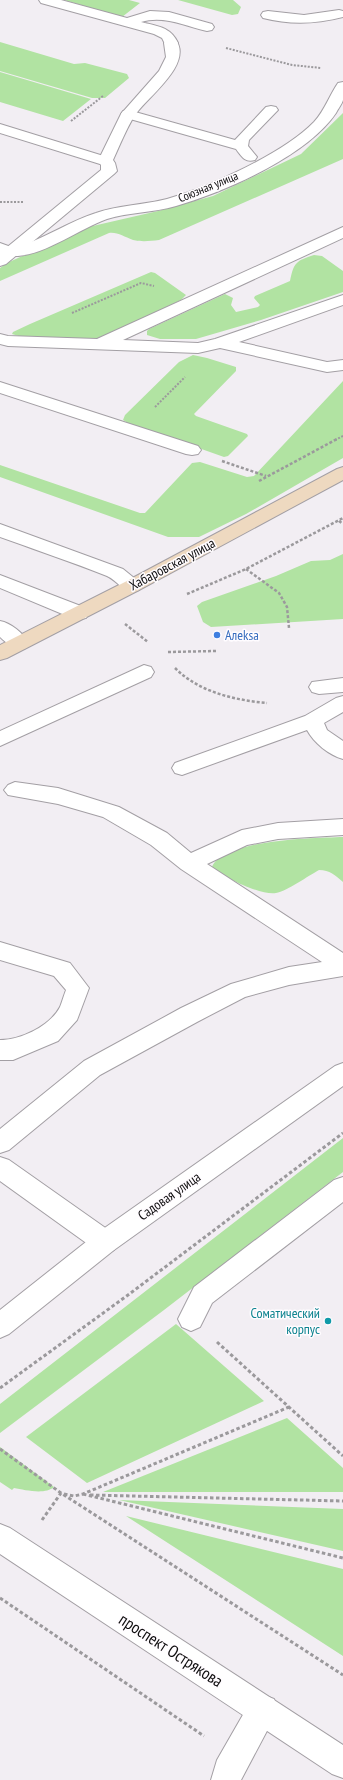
<svg xmlns="http://www.w3.org/2000/svg" width="343" height="1780" font-family="'PT Sans Narrow',sans-serif">
  <style>
    .green { fill: #b1e3a2 }
    .lines { fill: none; stroke-linecap: round; stroke-linejoin: round }
    .lane-casing { stroke: #a39fa4; stroke-width: 2 }
    .street-casing { stroke: #a39fa4; stroke-width: 2 }
    .secondary-casing { stroke: #a39fa4; stroke-width: 2 }
    .path-far2 { stroke: #9b999c; stroke-width: 2; stroke-dasharray: 2 1.5; stroke-linecap: butt }
    .path-far1 { stroke: #9b999c; stroke-width: 2.5; stroke-dasharray: 3 2; stroke-linecap: butt }
    .path { stroke: #9b999c; stroke-width: 3; stroke-dasharray: 3.5 2.5; stroke-linecap: butt }
    .lane { fill: #fff; fill-rule: evenodd }
    .street { fill: #fff; fill-rule: evenodd }
    .secondary { fill: #eed9c0; fill-rule: evenodd }
    .shop-dot { fill: #3f7fe0; stroke: #fffcff; stroke-width: 1.5 }
    .culture-dot { fill: #0f9aa8; stroke: #fffcff; stroke-width: 1.5 }
    .labels { text-anchor: middle; stroke-width: 3; stroke-linejoin: round; paint-order: stroke }
    .far-street-label { font-size: 12px; fill: #0e0d0e; stroke: #fffcff }
    .street-label { font-size: 14px; fill: #0e0d0e; stroke: #fffcff }
    .shop-label { font-size: 14px; fill: #366cbe; stroke: #fffcff; text-anchor: start }
    .culture-label { font-size: 14px; fill: #0d838f; stroke: #fffcff; text-anchor: end }
    .near-street-label { font-size: 17px; fill: #0e0d0e; stroke: #fffcff }
  </style>
  <rect width="100%" height="100%" fill="#f2eef3"/>
  <path class="green" d="M 64,0 L 129,0 L 140,3 L 122,17 Z
    M 178,0 L 233,0 L 241,7 L 238,14 L 232,15 Z
    M 0,42 L 74,64 L 85,63 L 127,74 L 129,78 L 105,98 L 92,98 L 0,71 Z
    M 0,72 L 91,99 L 63,121 L 0,102 Z
    M 343,113 L 343,159 L 159,240 C 150,241 142,242 133,240 C 124,237 118,232 109,233 L 0,281 L 0,268 L 7,263 L 84,228 L 158,211 L 213,196 L 301,154 Z
    M 314,255 L 322,256 L 343,271 L 343,292 L 261,320 L 196,339 L 160,339 L 147,335 L 147,331 L 149,329 L 225,294 L 233,298 L 231,305 L 236,312 L 258,307 L 260,305 L 254,298 L 255,296 L 290,281 C 294,262 296,261 314,255 Z
    M 151,272 L 155,273 L 186,295 L 181,300 L 99,339 L 22,337 L 12,334 L 13,332 L 30,324 Z
    M 193,355 L 207,358 L 236,367 L 236,371 L 194,414 L 196,416 L 247,434 L 248,436 L 228,456 L 224,457 L 128,423 L 123,420 L 125,415 L 179,362 Z
    M 343,381 L 343,458 L 246,514 L 199,537 L 168,537 L 0,477 L 0,465 L 140,513 L 145,513 L 192,463 L 200,462 L 247,477 L 254,476 Z
    M 343,554 L 343,619 L 211,627 L 203,622 L 197,606 L 202,602 L 276,576 L 311,561 L 330,560 Z
    M 343,837 L 343,882 C 335,875 330,870 319,870 C 308,876 287,891 276,893 C 262,896 222,877 212,867 C 223,839 316,838 343,837 Z
    M 343,1138 L 343,1172 L 164,1310 L 0,1433 L 0,1404 Z
    M 176,1324 L 264,1401 L 87,1483 L 26,1437 Z
    M 287,1418 L 343,1468 L 343,1492 L 103,1492 Z
    M 0,1447 L 54,1487 C 45,1495 25,1490 14,1488 L 12,1490 L 0,1482 Z
    M 119,1500 L 343,1509 L 343,1551 Z
    M 126,1516 L 343,1569 L 343,1656 Z"/>
  <g class="lines">
    <defs>
      <path id="lane" d="M 39,0 L 61,0 L 127,18 L 150,11 L 169,12 L 212,24 L 214,27 L 212,30 L 207,31 C 185,26 164,15 141,22 C 157,26 171,27 178,43 L 176,46 L 166,46 L 162,38 L 154,34 L 41,3 Z
        M 339,10 L 343,11 L 343,17 C 316,24 290,25 263,18 L 261,15 L 263,12 L 268,11 L 304,15 Z
        M 343,82 C 343,87 343,94 343,100 C 342,104 338,109 336,113 C 307,156 225,192 176,206 C 153,213 129,212 107,219 C 75,230 34,265 0,254 L 0,243 L 11,247 L 24,245 C 48,236 71,221 96,213 C 119,205 144,205 167,199 C 210,187 284,153 314,122 C 325,110 329,96 338,83 Z
        M 271,106 L 276,107 L 278,110 L 249,140 L 248,146 L 257,157 L 255,160 C 245,163 242,157 236,149 L 123,117 L 121,114 L 123,111 L 128,110 L 235,140 L 266,107 Z
        M 0,124 L 110,158 L 112,161 L 110,164 L 105,165 L 100,164 L 0,133 Z
        M 343,227 L 343,238 L 123,340 L 198,343 L 215,339 L 343,295 L 343,305 L 239,342 L 327,362 L 343,360 L 343,370 L 327,372 L 220,348 L 198,353 L 8,346 L 0,344 L 0,334 L 8,336 L 97,339 Z
        M 0,382 L 198,446 L 201,450 L 198,454 L 192,455 L 186,454 L 0,393 Z
        M 0,524 L 123,569 L 139,582 L 142,586 L 139,590 C 123,595 120,582 107,576 C 72,562 36,550 0,537 Z
        M 0,621 C 11,623 23,633 29,643 L 26,648 C 14,651 9,645 0,637 Z
        M 144,665 L 151,667 L 154,672 L 151,677 L 0,746 L 0,731 Z
        M 343,678 L 343,692 L 319,694 L 312,692 L 309,687 L 312,682 Z
        M 343,696 L 343,712 L 324,723 L 327,730 L 343,741 L 343,759 C 329,755 314,743 307,730 L 182,775 L 175,773 L 172,768 L 175,763 L 305,716 L 336,698 Z
        M 15,782 L 58,788 L 119,807 L 167,833 L 191,853 L 242,830 L 278,823 L 343,819 L 343,835 L 278,839 L 247,845 L 207,864 L 343,953 L 343,976 L 289,985 L 245,997 L 197,1022 L 100,1075 L 9,1150 L 0,1153 L 0,1129 L 84,1061 L 181,1008 L 231,984 L 289,967 L 322,962 L 181,869 L 151,845 L 103,817 L 58,804 L 8,795 L 4,790 L 8,785 Z
        M 0,942 L 70,963 L 89,988 L 77,1020 L 58,1041 L 13,1060 L 0,1060 L 0,1040 C 21,1040 50,1026 60,1007 C 62,1002 64,995 66,990 L 54,976 L 0,960 Z
        M 0,1157 L 9,1160 L 114,1234 L 118,1242 L 114,1250 L 105,1253 L 96,1250 L 0,1181 Z
        M 343,1177 L 343,1202 L 212,1303 L 200,1327 L 191,1331 L 182,1327 L 178,1319 L 194,1287 L 334,1180 Z
        M 263,1695 L 274,1699 L 278,1710 L 241,1780 L 211,1780 L 217,1760 L 252,1699 Z"/>
      <path id="street" d="M 171,39 L 176,40 C 193,65 147,97 135,115 C 126,129 120,145 113,160 L 115,163 L 117,171 L 114,174 L 6,264 L 0,266 L 0,253 L 101,170 L 101,165 L 98,161 L 121,114 L 159,71 L 166,57 L 164,43 L 166,40 Z
        M 0,575 L 86,608 L 89,613 L 86,618 L 79,619 L 72,618 L 0,588 Z
        M 343,1063 L 343,1086 L 114,1250 L 9,1334 L 0,1338 L 0,1310 L 96,1234 L 335,1066 Z
        M 0,1524 L 10,1528 L 343,1745 L 343,1778 L 332,1774 L 0,1554 Z"/>
      <path id="secondary" d="M 343,467 L 343,480 L 139,590 L 7,658 L 0,660 L 0,645 L 125,582 L 337,469 Z"/>
    </defs>
    <use href="#lane" class="lane-casing"/>
    <use href="#street" class="street-casing"/>
    <use href="#secondary" class="secondary-casing"/>
    <path class="path-far2" d="M 226,48 L 292,65 L 321,68
      M 71,121 L 103,96
      M 0,202 L 23,202
      M 72,313 L 141,283 L 154,286
      M 155,407 L 185,377
      M 335,440 L 343,436"/>
    <path class="path-far1" d="M 222,461 L 266,476
      M 259,481 L 337,439
      M 339,521 L 343,524
      M 246,569 L 279,593 L 287,607 L 289,628
      M 187,594 L 246,569 L 343,518
      M 125,624 L 148,642
      M 168,652 L 216,651
      M 175,668 C 199,692 234,700 267,703"/>
    <path class="path" d="M 217,1342 L 343,1456
      M 0,1388 L 128,1295 L 343,1133
      M 0,1449 L 61,1493 L 343,1675
      M 64,1494 L 74,1496 L 83,1494 L 289,1407
      M 83,1494 L 343,1558
      M 90,1495 L 343,1501
      M 42,1520 L 61,1493
      M 0,1598 L 204,1736"/>
    <use href="#lane" class="lane"/>
    <use href="#street" class="street"/>
    <use href="#secondary" class="secondary"/>
  </g>
  <circle class="shop-dot" cx="217" cy="635" r="4"/>
  <circle class="culture-dot" cx="328" cy="1321" r="4"/>
  <g class="labels">
    <g class="far-street-label">
      <text transform="translate(208 187) rotate(-22)" y="4">Союзная улица</text>
    </g>
    <g class="street-label">
      <text transform="translate(172 564) rotate(-28)" y="5">Хабаровская улица</text>
      <text transform="translate(169 1196) rotate(-35)" y="5">Садовая улица</text>
    </g>
    <g class="shop-label">
      <text x="225" y="640">Алеksa</text>
    </g>
    <g class="culture-label">
      <text x="320" y="1318">Соматический<tspan x="320" dy="16">корпус</tspan></text>
    </g>
    <g class="near-street-label">
      <text transform="translate(171 1650) rotate(33)" y="6">проспект Острякова</text>
    </g>
  </g>
</svg>
